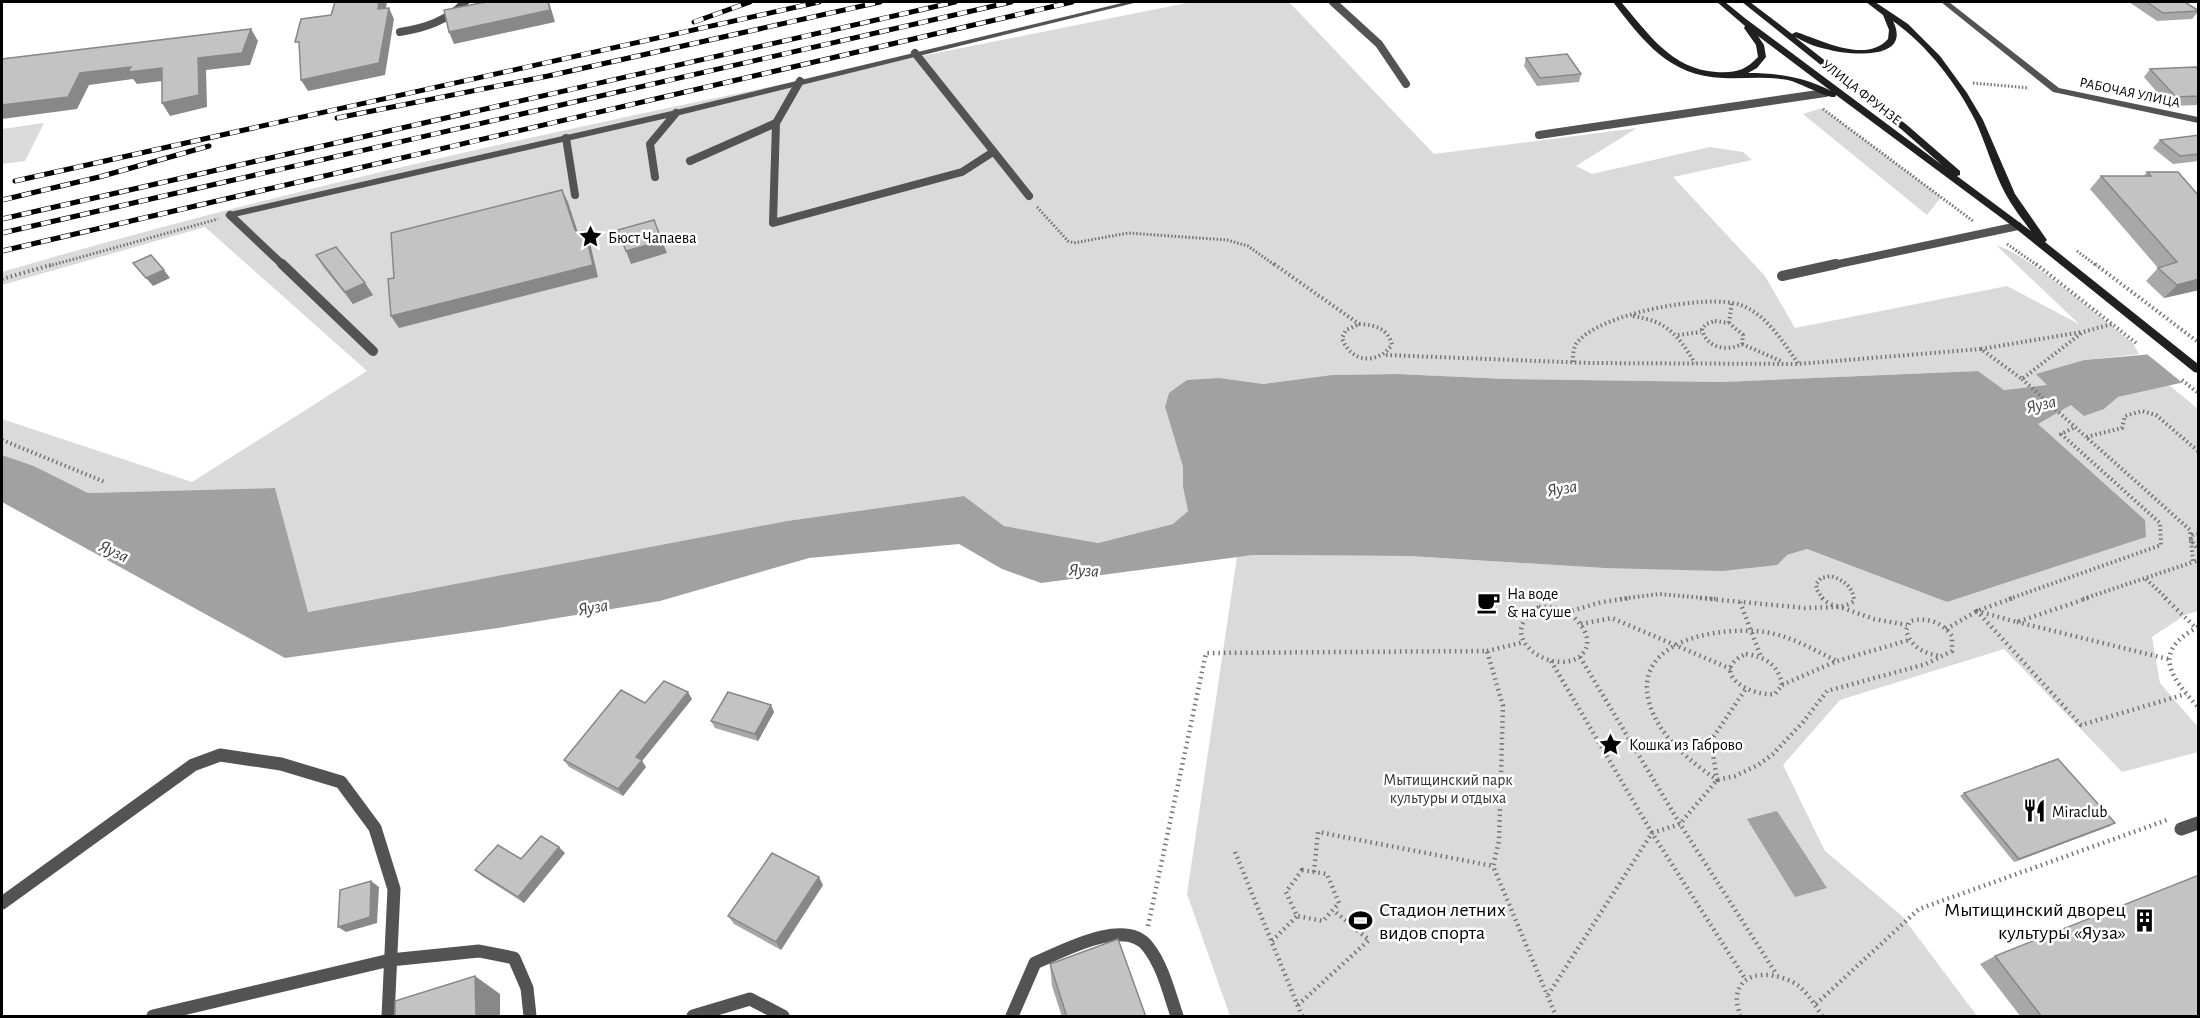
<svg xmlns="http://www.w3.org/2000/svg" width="2200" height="1018" font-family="'Alegreya Sans',sans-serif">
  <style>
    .green { fill: #dadada }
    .water { fill: #a1a1a1 }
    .pier { fill: #fff }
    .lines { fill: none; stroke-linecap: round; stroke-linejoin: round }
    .path-far2 { stroke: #757575; stroke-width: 3; stroke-dasharray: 1.5 2; stroke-linecap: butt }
    .path-far1 { stroke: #757575; stroke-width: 4; stroke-dasharray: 1.5 3; stroke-linecap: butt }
    .path { stroke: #757575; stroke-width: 4.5; stroke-dasharray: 1.5 4; stroke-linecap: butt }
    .lane-far2 { stroke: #535353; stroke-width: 8 }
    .lane-far1 { stroke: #535353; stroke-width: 10 }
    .lane { stroke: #535353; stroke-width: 13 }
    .street { fill: #535353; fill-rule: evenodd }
    .secondary { fill: #202020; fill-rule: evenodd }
    .rail-casing { stroke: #000; stroke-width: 5 }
    .rail { stroke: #fff; stroke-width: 4; stroke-dasharray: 10; stroke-linecap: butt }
    .wall { fill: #a8a8a8 }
    .shaded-wall { fill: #888 }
    .building { fill: #c3c3c3; stroke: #888; stroke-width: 1.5 }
    .labels { text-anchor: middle; stroke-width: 5; stroke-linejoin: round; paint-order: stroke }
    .far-street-label { font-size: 14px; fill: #000; stroke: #fff }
    .poi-label { font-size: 16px; fill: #000; stroke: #fff; text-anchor: start }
    .park-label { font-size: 16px; fill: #313131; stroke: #fff }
    .water-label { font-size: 18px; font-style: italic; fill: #424242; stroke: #fff }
    .near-poi-label { font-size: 20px; fill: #000; stroke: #fff; text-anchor: start }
  </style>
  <rect width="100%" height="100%" fill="#fff"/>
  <path class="green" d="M 1192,2 L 1289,2 L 1434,154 L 1637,128 L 1576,166 L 1592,174 L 1710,147 L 1743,152 L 1752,160 L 1673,177 L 1765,276 L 1795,328 L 2007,286 L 2079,324 L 1997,246 C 2021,249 2107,323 2132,342 L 2139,354 L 2084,360 L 2037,374 L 2048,385 L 2003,390 L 1978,371 L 1722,382 L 1506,379 L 1397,374 L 1332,375 L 1263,384 L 1220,378 L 1165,407 L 1183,467 L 1183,487 L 1188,511 L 1173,524 L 1098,543 L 1004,526 L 964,496 L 787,521 L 307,612 L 275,488 L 88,493 L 34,466 L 2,455 L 2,419 L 192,482 L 367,371 L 205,227 L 2,285 L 2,272 C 392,157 794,82 1192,2 Z
    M 1822,108 L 1941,197 L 1927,215 L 1803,114 Z
    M 44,123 L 25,161 L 2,164 L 2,129 Z
    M 2169,385 L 2198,409 L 2198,611 L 2185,615 L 2152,637 L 2160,683 L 2198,727 L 2198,752 L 2122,772 L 2004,649 L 1840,700 L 1783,765 L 1825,851 L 1902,916 L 1977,1016 L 1230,1016 L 1187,894 L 1237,557 L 1253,555 L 1409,556 L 1604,568 L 1787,555 L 1807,549 L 1947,602 L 2145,520 L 2037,424 L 2071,405 L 2104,409 L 2118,397 Z"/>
  <path class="water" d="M 2198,350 L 2198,379 L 2118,397 L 2104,409 L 2084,416 L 2071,405 L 2038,424 L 2145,520 L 2146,537 L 1947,602 L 1807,549 L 1787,555 L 1777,565 L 1722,571 L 1604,568 L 1409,556 L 1253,555 L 1041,583 L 1002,569 L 959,544 L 809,558 L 660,601 L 498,628 L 285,658 L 2,502 L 2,455 L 34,466 L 88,493 L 275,488 L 308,612 L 787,521 L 964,496 L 1004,526 L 1098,543 L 1173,524 L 1188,511 L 1183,487 L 1183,467 L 1165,407 L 1169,393 L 1187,380 L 1220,378 L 1263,384 L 1332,375 L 1397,374 L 1506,379 L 1722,382 L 1978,371 L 2004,390 L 2047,385 L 2036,374 L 2084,360 Z
    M 1777,811 L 1827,888 L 1795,897 L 1747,819 Z"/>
  <path class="pier" d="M 2198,347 L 2198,383 L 2185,385 L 2142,350 Z"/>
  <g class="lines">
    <path class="path-far2" d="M 1973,83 L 2029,88
      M 1823,109 L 1973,221
      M 1037,207 L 1068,241 L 1074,243 L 1128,233 L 1227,240 L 1248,246 L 1276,266
      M 2007,244 L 2038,266
      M 2077,251 L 2097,266
      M 49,266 L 218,219"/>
    <path class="path-far1" d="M 1274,264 L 1359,324
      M 2036,264 L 2136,343
      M 2095,264 L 2198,342
      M 2,279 L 54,264
      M 1633,316 C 1668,322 1677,334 1695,363
      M 1715,321 L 1729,323 L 1743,335 L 1742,344 C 1727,352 1706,348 1702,329 L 1706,324 Z
      M 1729,323 L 1732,302
      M 1359,324 C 1375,325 1388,328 1392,345 C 1377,365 1351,363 1342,338 L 1346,330 Z
      M 1678,335 L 1701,332
      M 1742,344 L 1783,362
      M 1981,349 L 2081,332
      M 1386,355 L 1590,363 L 1798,364 L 1981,349 L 2022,379 L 2083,332 L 2112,324
      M 1573,362 C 1573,356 1573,349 1576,344 C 1596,314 1708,293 1741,305 C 1767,315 1782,341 1798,363
      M 2022,379 L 2086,437
      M 2182,380 L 2198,393
      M 2,440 L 105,482
      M 2198,451 L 2156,415 L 2142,411 L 2125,416 L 2122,428 L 2086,437 L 2190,530 L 2193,562 L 2198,560
      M 2198,534 L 2193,535 L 2191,540 L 2198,550
      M 2146,579 L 2167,599
      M 1620,599 L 1659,594 L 1716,599
      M 1823,599 L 1817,590 L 1816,584 L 1821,578 L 1831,576 C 1843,580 1852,586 1854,599
      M 2009,599 L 2161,545 L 2160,523 L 2061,434 L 2075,427
      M 2083,599 L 2193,562"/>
    <path class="path" d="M 1700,598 L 1805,608 L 1840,607 L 1874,619 L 1907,625
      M 1822,598 C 1833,608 1842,609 1854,601 L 1854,598
      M 2088,598 L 2017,622 L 1977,611 L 2081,725 L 2186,694
      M 2165,598 L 2196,628
      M 1740,602 L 1761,657
      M 1539,607 C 1547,607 1555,607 1562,610 C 1578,616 1599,642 1579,657 C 1552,676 1491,636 1539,607 Z
      M 1567,612 L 1602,602 L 1631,598
      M 2017,622 L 2168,659
      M 1581,624 L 1612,618 L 1731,669
      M 2198,627 C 2151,652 2170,676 2198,707
      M 1946,629 L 1977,611 L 2013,598
      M 1487,651 L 1524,642
      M 1746,654 C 1765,657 1779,665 1782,685 L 1775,694 C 1749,697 1707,671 1746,654 Z
      M 1580,657 L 1680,824 L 1777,975
      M 1551,661 L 1652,833 L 1746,980
      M 1782,685 L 1837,661 L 1909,640
      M 1745,690 L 1714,736 L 1712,748 L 1717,780 C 1690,761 1658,736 1649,702 C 1632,639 1722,626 1765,632 C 1791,636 1814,650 1837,661
      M 1235,852 L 1302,1016
      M 1302,870 L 1327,874 L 1339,903 L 1323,921 L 1297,916 L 1286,892 Z
      M 1314,872 L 1318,832 L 1493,866
      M 1148,926 L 1206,653 L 1487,651 L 1503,706 L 1499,841 L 1493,866 L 1556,1016
      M 1272,941 L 1297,916
      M 1548,995 L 1652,833 L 1680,824 L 1717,780 L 1735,776 L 1758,765 L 1773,754 L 1803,722 L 1827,691 L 1926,664 L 1952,651 L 1952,636 C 1942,622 1927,617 1910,621 L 1906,630 C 1911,647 1924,654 1941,656
      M 1816,1004 L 1919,909 L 2167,820
      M 1298,1005 L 1369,940 L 1333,910
      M 1740,1016 C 1739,1010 1736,1003 1737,997 C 1740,966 1781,973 1799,986 C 1809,995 1815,1005 1822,1016"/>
    <path class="lane-far2" d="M 1333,2 L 1379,44 L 1406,84
      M 400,32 C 425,28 447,21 465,2
      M 915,53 L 1029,196
      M 800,81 L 776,123 L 773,223 L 962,172 L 993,152
      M 1539,135 L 1825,93
      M 566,138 L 575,195
      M 690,161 L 776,123
      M 655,177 L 650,144 L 676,113
      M 230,215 L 284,266
      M 1829,266 L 2018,226"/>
    <path class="lane-far1" d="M 282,264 L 373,351
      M 1782,276 L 1836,264"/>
    <path class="lane" d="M 2181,829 L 2198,823
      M 2,903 L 193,765 L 220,755 L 281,764 L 341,782 L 375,828 L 394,889 L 388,1016
      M 153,1016 L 390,960 L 479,951 L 514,958 L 527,988 L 530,1016
      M 693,1016 L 750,999 L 783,1016
      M 1012,1016 L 1035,963 C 1061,952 1126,916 1148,947 C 1163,966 1169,993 1177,1016"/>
    <path class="street" d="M 1126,2 L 1138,2 L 676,116 L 230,218 L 225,215 L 230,212 L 676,110 Z
      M 1941,2 L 1949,2 L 2059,88 L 2198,117 L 2198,123 L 2053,92 Z"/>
    <path class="secondary" d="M 1613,2 L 1621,2 C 1648,33 1671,69 1716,72 C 1735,73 1745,71 1758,57 L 1756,45 L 1744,28 L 1745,26 L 1717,2 L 1725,2 L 1746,19 L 1942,165 L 1901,129 L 1742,2 L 1750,2 L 1792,34 L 1796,32 C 1821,40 1866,64 1888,39 L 1889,30 L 1883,15 L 1866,2 L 1875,2 L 1908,24 L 1940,56 L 1967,93 L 1983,120 L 2015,194 L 2047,240 L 2045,242 L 2198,364 L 2198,373 L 2194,372 L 2015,228 L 1836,95 L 1835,97 C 1826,98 1801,83 1788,80 C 1766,76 1744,79 1723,78 C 1669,76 1644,42 1613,2 ZM 1893,21 C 1927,45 1957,84 1975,120 C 1986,144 1993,170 2005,193 C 2012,206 2022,219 2031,231 L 1957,176 L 1960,175 L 1960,171 L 1907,125 L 1795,37 C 1805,42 1815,47 1826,49 C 1847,55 1913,62 1893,21 ZM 1758,36 L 1831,91 C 1805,77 1777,73 1748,73 L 1757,68 L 1766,57 L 1764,45 Z"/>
    <defs>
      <path id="rail" d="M 694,22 L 750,2
        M 337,118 L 548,76 L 880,2
        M 15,181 L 819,2
        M 2,200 L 99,177 L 209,146
        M 2,219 L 955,2
        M 2,233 L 1011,2
        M 2,251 L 1072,2"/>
    </defs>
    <use href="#rail" class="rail-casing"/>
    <use href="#rail" class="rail"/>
  </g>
  <path class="wall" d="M 2129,2 L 2185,2 L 2199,11 L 2192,19 L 2157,21 Z
    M 1526,58 L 1581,74 L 1579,82 L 1537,86 L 1524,66 Z
    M 2150,69 L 2199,70 L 2199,105 L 2169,106 L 2144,77 Z
    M 2199,135 L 2199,161 L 2173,164 L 2153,148 L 2160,140 Z
    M 2147,172 L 2178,172 L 2199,290 L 2164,298 L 2146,281 L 2158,268 L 2090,189 L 2101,176 L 2144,176 Z
    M 316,255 L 365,283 L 373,295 L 353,304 L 324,268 Z
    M 692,699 L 642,761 L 646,767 L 623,796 L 569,767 L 564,760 L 645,703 Z
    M 771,705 L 774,712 L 758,741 L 715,728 L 711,721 Z
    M 1964,793 L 2110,826 L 2014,862 L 1960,796 Z
    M 565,853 L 524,903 L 482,876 L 475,870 L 521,859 Z
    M 823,885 L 781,950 L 734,924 L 728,916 Z
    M 1995,956 L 2199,1017 L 2021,1017 L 1980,964 Z
    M 1050,964 L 1146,1017 L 1062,1017 L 1052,986 Z"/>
  <path class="shaded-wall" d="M 379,2 L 387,2 L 384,20 L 378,9 Z
    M 548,2 L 549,2 L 555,22 L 454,44 L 449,32 Z
    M 389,8 L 394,19 L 385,75 L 308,91 L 301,80 Z
    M 251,29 L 258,41 L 250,65 L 206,70 L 207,107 L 170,116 L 162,103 L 198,58 Z
    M 131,67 L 162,68 L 170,80 L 137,84 L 133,79 L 89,85 L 77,109 L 2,119 L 2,105 L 80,73 Z
    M 562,190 L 568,202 L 582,245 L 576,233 Z
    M 585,231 L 590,243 L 598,277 L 399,328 L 391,316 Z
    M 662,241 L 667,253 L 631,264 L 626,251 Z
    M 164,270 L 170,278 L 153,286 L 146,278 Z
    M 2199,279 L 2199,290 L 2164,298 L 2177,285 Z
    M 365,283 L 373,295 L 353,304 L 345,292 Z
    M 688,692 L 692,699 L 642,761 L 646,767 L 623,796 L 618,789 L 636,757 Z
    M 771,705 L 774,712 L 758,741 L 755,734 Z
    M 2115,823 L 2110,826 L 2014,862 L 2019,859 Z
    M 559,847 L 565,853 L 524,903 L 518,897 Z
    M 819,877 L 823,885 L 781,950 L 776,942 Z
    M 371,881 L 379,887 L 377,923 L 346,932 L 338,927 Z
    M 475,976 L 500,994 L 500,1017 L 476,1017 Z"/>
  <path class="building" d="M 335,2 L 379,2 L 378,9 L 389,8 L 379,63 L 301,80 L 299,42 L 295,42 L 301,19 L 331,15 Z
    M 486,2 L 548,2 L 550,10 L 449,32 L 444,10 Z
    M 2147,2 L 2185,2 L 2199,11 L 2163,13 Z
    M 251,29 L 242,53 L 198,58 L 199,95 L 162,103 L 162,68 L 128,72 L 131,67 L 80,73 L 68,97 L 2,105 L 2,59 Z
    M 1567,54 L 1581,74 L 1540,78 L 1526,58 Z
    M 2196,67 L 2199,70 L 2199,96 L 2176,97 L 2150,69 Z
    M 2199,135 L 2199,154 L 2180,156 L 2160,140 Z
    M 2147,172 L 2178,172 L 2199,196 L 2199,279 L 2177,285 L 2158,268 L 2177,262 L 2101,176 L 2151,176 Z
    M 562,190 L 576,233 L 585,231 L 593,265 L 391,316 L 388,279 L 394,278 L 391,233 Z
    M 654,220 L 662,241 L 626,251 L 618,230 Z
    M 336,247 L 365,283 L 345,292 L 316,255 Z
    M 151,255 L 164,270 L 146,278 L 133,263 Z
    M 664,681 L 688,692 L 636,757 L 642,760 L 618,789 L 564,760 L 621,690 L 645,703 Z
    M 728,692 L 771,705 L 755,734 L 711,721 Z
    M 2058,759 L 2115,823 L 2019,859 L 1964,793 Z
    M 541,836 L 559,847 L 518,897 L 475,870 L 498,845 L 521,859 Z
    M 772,853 L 819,877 L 776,942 L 728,916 Z
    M 2199,875 L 2199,1017 L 2042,1017 L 1995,956 Z
    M 371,881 L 370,917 L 338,927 L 340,890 Z
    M 1118,939 L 1146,1017 L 1067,1017 L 1050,964 Z
    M 475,976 L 476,1017 L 395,1017 L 395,1001 Z"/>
  <defs>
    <symbol id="sight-bare" viewBox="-9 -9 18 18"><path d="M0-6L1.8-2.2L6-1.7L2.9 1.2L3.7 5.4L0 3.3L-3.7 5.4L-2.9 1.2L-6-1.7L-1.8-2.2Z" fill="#000" stroke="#fff" stroke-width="2.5" paint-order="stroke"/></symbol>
    <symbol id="cafe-bare" viewBox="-9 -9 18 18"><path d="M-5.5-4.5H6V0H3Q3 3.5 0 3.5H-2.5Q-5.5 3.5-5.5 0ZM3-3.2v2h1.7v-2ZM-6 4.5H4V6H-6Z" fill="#000" stroke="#fff" stroke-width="2.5" paint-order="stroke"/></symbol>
    <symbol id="restaurant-bare" viewBox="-9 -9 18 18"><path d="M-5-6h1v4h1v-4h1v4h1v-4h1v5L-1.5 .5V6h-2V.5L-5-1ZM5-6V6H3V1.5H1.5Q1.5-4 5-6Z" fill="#000" stroke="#fff" stroke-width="2.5" paint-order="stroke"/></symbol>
    <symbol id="stadium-bare" viewBox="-9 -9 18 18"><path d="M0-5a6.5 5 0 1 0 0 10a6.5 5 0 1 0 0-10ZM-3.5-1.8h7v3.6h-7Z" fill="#000" stroke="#fff" stroke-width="2.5" paint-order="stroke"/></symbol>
    <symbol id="building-bare" viewBox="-9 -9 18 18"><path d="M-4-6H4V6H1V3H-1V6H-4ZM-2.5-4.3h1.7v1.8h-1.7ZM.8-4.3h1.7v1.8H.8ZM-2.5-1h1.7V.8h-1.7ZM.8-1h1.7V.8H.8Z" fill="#000" stroke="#fff" stroke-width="2.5" paint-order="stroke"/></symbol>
  </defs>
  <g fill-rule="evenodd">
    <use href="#sight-bare" x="574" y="220" width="33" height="33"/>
    <use href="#cafe-bare" x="1472" y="586" width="33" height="33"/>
    <use href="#sight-bare" x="1594" y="728" width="33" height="33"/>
    <use href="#restaurant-bare" x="2018" y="794" width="33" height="33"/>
    <use href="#stadium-bare" x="1344" y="904" width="33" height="33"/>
    <use href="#building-bare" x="2128" y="904" width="33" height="33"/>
  </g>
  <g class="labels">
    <g class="far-street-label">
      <text transform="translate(1862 92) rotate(38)" y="5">УЛИЦА ФРУНЗЕ</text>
      <text transform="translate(2130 92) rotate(12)" y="5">РАБОЧАЯ УЛИЦА</text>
    </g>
    <g class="poi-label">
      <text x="608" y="243">Бюст Чапаева</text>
      <text x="1507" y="599">На воде<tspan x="1507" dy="18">&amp; на суше</tspan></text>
      <text x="1629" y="750">Кошка из Габрово</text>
      <text x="2052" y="817">Miraclub</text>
    </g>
    <g class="park-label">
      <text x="1448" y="785">Мытищинский парк<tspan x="1448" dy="18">культуры и отдыха</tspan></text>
    </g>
    <g class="water-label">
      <text transform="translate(2041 404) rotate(-13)" y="6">Яуза</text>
      <text transform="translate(1562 488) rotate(-10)" y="6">Яуза</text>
      <text transform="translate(114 551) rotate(25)" y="6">Яуза</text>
      <text transform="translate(1084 570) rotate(3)" y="6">Яуза</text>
      <text transform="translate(593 607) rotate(-10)" y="6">Яуза</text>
    </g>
    <g class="near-poi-label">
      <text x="1379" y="916">Стадион летних<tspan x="1379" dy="23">видов спорта</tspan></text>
      <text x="2126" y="916" text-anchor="end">Мытищинский дворец<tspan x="2126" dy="23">культуры «Яуза»</tspan></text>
    </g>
  </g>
  <rect width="2200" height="1018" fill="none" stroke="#000000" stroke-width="6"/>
</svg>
